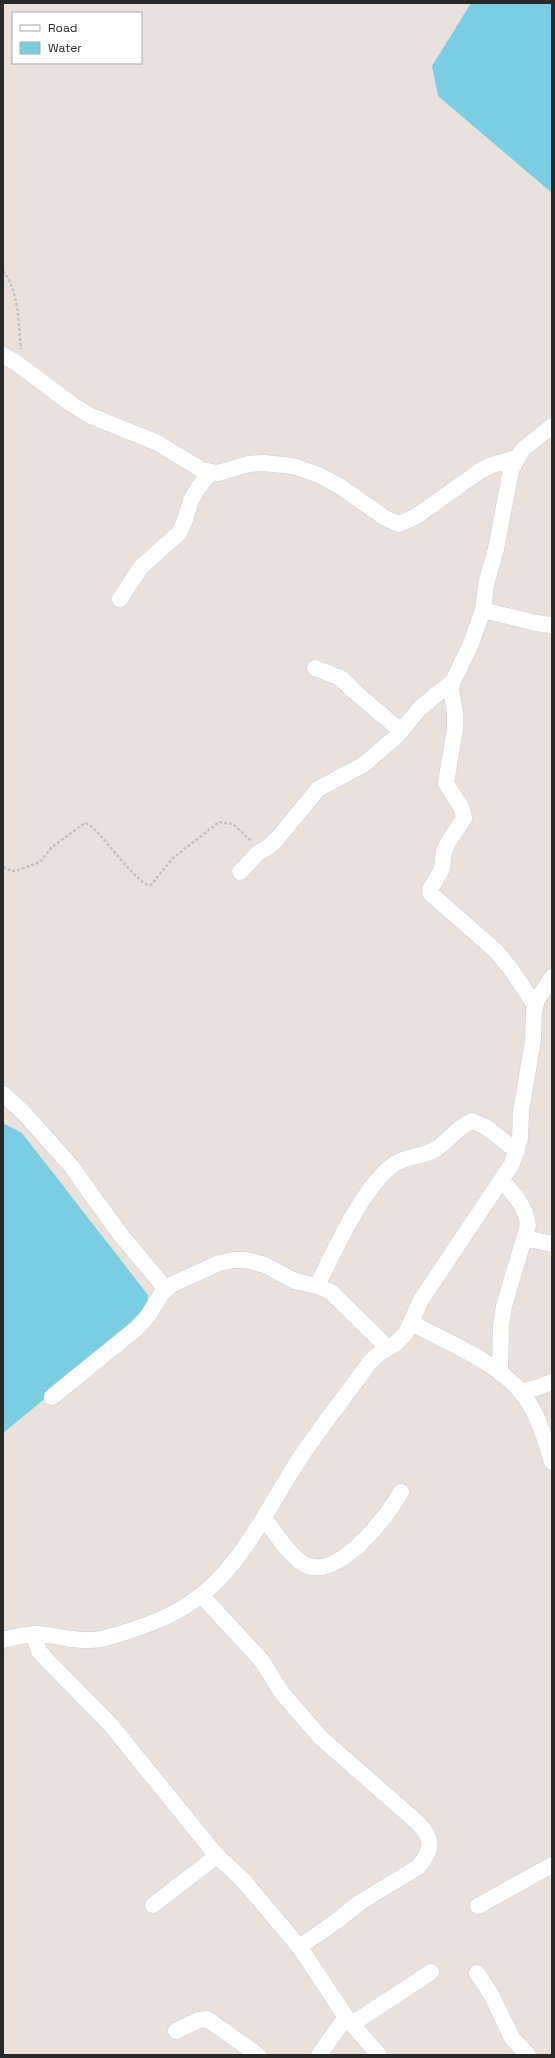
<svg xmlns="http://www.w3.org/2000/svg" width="555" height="2058" font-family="'Space Grotesk',sans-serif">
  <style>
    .water { fill: #79cee1 }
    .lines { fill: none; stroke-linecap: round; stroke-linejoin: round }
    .minor-casing { stroke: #caced9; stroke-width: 17 }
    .path { stroke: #c3c3c3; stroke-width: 2.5; stroke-dasharray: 3 2; stroke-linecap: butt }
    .minor { stroke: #fff; stroke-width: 16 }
  </style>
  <rect width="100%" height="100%" fill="#e9e2dc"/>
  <path class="water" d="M 471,3 L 552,3 L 552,193 L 438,96 L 432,66 Z
    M 3,1123 L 22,1133 L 148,1295 L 147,1311 L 125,1333 L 3,1433 Z"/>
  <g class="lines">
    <defs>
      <path id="minor" d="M 3,355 L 15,362 L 73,405 L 91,416 L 158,443 L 202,470 L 218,473 L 249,464 L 263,463 L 293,466 L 319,475 L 341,487 L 385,518 L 399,524 L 415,517 L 480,471 L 492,465 L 516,458
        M 120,599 L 141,567 L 179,533 L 185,520 L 191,500 L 198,488 L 210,473
        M 483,610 L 536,623 L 552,625
        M 315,668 L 341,678 L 355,692 L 401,731
        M 240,872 L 258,853 L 267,848 L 277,839 L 318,789 L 363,765 L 397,736 L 420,708 L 453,681
        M 535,1005 L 510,968 L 496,951 L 430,893 L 430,890 L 442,869 L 444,851 L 448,843 L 464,818 L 462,809 L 446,783 L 455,729 L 455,712 L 451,690 L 453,681 L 470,646 L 483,610 L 486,584 L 496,549 L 511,470 L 523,449 L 552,426
        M 3,1094 L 24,1113 L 71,1166 L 120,1234 L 166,1289
        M 525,1238 L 552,1244
        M 317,1286 C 333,1253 365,1182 396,1163 C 408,1156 422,1157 434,1150 C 448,1143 456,1127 472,1121 L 486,1127 L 517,1151
        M 412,1323 C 448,1343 494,1360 521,1392 C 537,1410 545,1439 552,1462
        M 500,1373 L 501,1325 L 504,1306 L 528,1225 C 526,1206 513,1194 502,1180
        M 521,1392 L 539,1387 L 552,1382
        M 52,1397 L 137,1328 L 148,1316 L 162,1293 L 171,1285 L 219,1263 L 233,1260 L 246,1260 L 265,1265 L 295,1281 L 317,1286 L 331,1292 L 388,1348
        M 264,1518 C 275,1532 286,1552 301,1562 C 334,1587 387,1517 401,1492
        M 201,1595 L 262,1661 L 282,1693 L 321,1738 L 418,1823 C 434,1840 433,1850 418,1867 L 359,1903 L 337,1921 L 299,1947
        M 33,1634 L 39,1651 L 45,1658 L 110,1724 L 217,1856 L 243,1880 L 301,1949 L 346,2017 L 379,2055
        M 3,1640 C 14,1637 27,1634 39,1634 C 61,1636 83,1644 105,1638 C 131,1631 167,1619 189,1604 C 241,1570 267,1508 300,1458 C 322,1425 347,1394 370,1362 L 381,1352 L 395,1344 L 406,1333 L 421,1300 L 512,1164 L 520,1138 L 521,1111 L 533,1040 L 534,1011 L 537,1000 L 552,977
        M 153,1905 L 217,1856
        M 478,1906 L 552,1865
        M 477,1973 L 492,1996 L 512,2038 L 528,2055
        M 352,2024 L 431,1972
        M 176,2031 L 199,2020 L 207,2019 L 258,2055
        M 319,2055 L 346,2017"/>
    </defs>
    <use href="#minor" class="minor-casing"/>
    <path class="path" d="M 3,271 C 20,293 18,323 21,349
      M 3,867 L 12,871 L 16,871 L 40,862 L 52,847 L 85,823 C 98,826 129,876 148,885 L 151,885 L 173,858 L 219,822 L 233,824 L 251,841"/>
    <use href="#minor" class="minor"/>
  </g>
  <rect width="555" height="2058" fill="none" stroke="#292929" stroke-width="8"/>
  <rect x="12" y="12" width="130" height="52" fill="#ffffff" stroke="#a9a9a9"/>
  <rect x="20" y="25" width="20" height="6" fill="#ffffff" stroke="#a9a9a9"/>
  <text x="48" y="32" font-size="12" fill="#292929">Road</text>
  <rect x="20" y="42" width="20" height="12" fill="#79cee1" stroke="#a9a9a9"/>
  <text x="48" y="52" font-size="12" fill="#292929">Water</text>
</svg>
